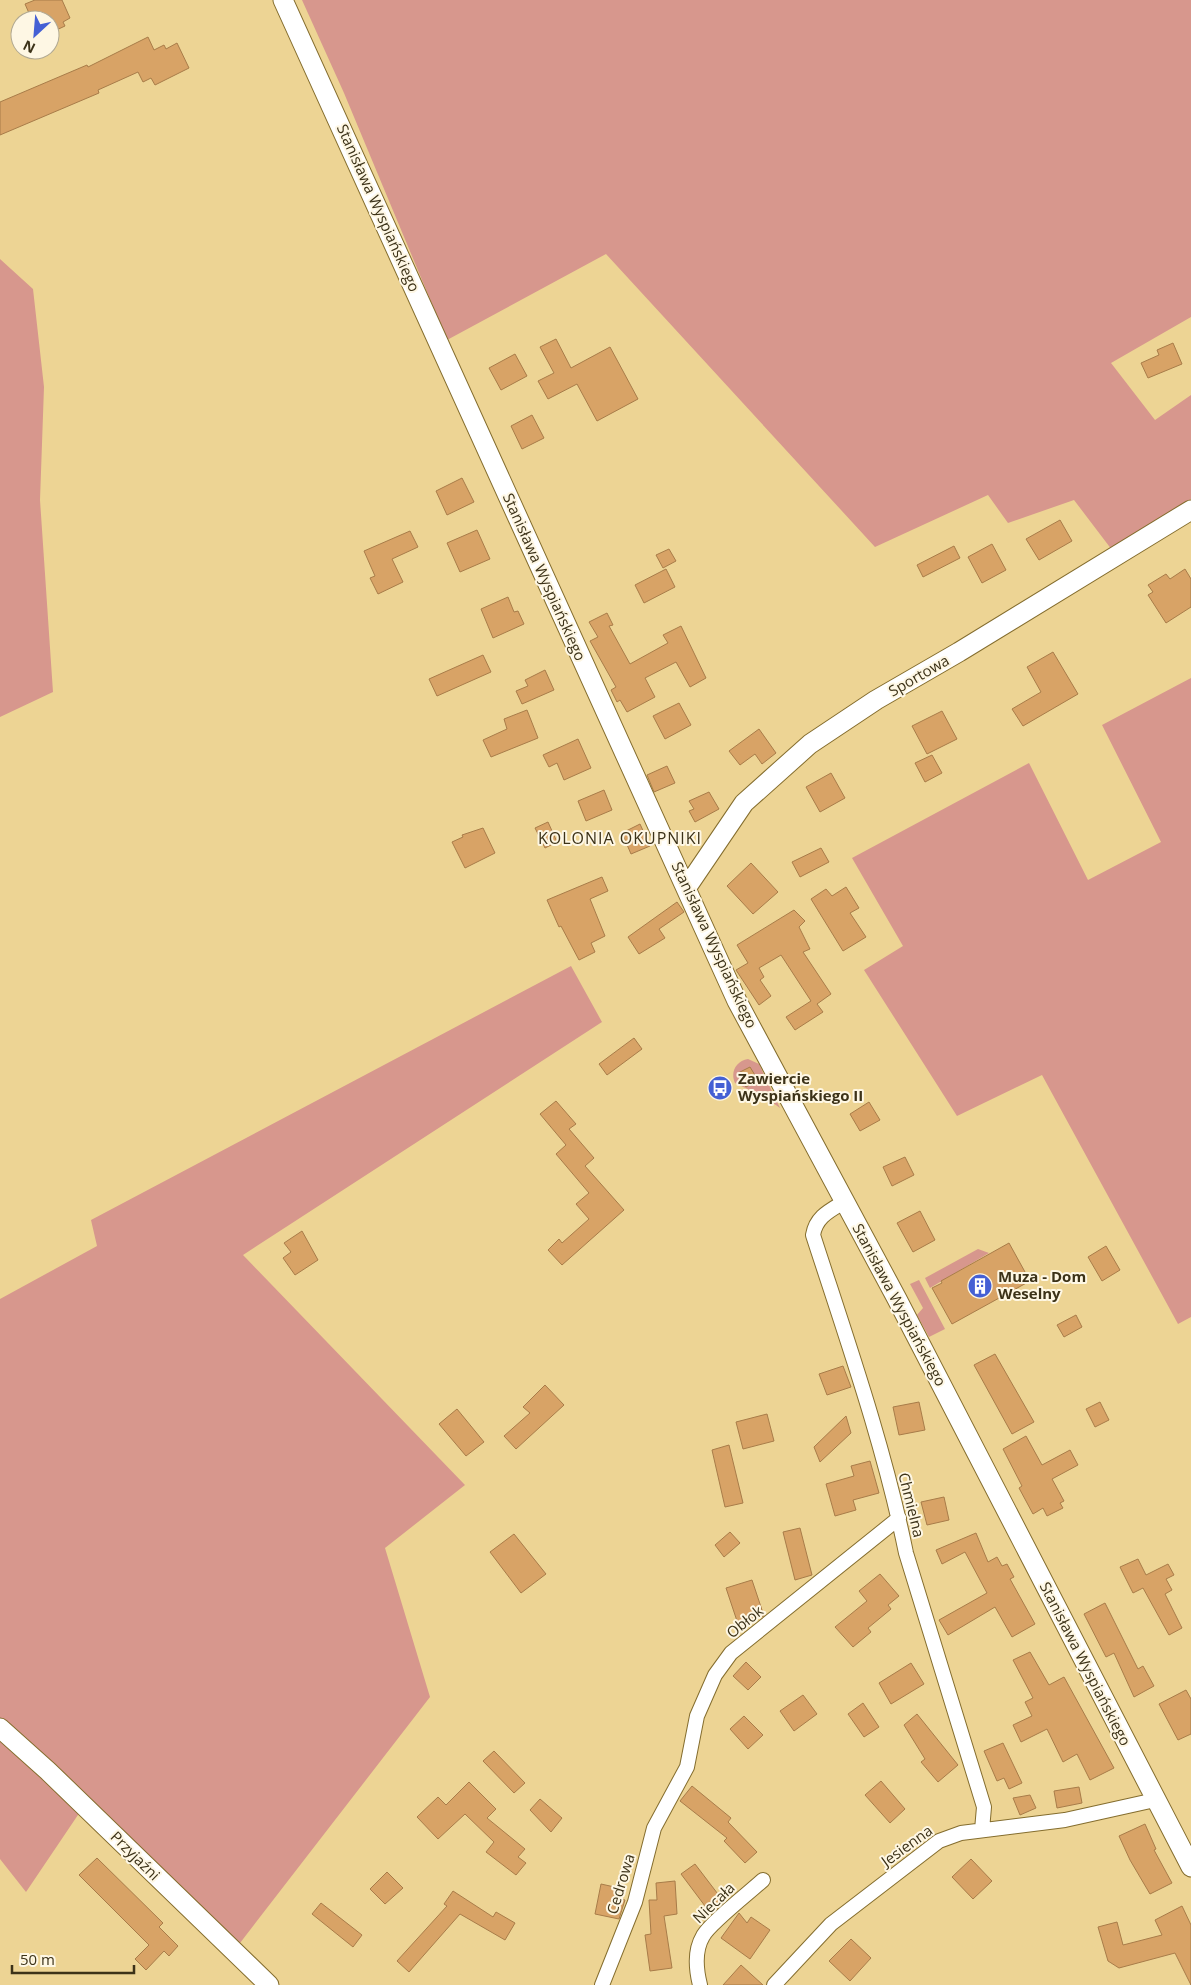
<svg xmlns="http://www.w3.org/2000/svg" width="1191" height="1985" font-family="'Open Sans',sans-serif">
  <style>
    .green { fill: #d7978d }
    .building { fill: #d8a366; stroke: #a87c49 }
    .lines { fill: none; stroke-linecap: round; stroke-linejoin: round }
    .street-casing { stroke: #846d2e; stroke-width: 16 }
    .secondary-casing { stroke: #846d2e; stroke-width: 21 }
    .street { stroke: #fff; stroke-width: 14 }
    .secondary { stroke: #fff; stroke-width: 19 }
    .labels { text-anchor: middle; stroke-width: 4; stroke-linejoin: round; paint-order: stroke }
    .street-label { font-size: 15px; fill: #3c3218; stroke: #fef7e4 }
    .poi-label { font-size: 15px; font-weight: bold; fill: #3c3218; stroke: #fef7e4; text-anchor: start }
    .neighbourhood-label { font-size: 16px; letter-spacing: 1px; fill: #3c3218; stroke: #fef7e4 }
  </style>
  <rect width="100%" height="100%" fill="#edd494"/>
  <path class="green" d="M 302,0 L 1191,0 L 1191,317 L 1111,363 L 1155,420 L 1191,395 L 1191,499 L 1112,550 L 1074,500 L 1008,523 L 988,495 L 875,547 L 606,254 L 447,340 L 344,93 Z
    M 0,259 L 33,289 L 44,387 L 40,500 L 53,692 L 0,717 Z
    M 1191,678 L 1191,1317 L 1178,1324 L 1042,1075 L 957,1116 L 864,970 L 903,946 L 852,858 L 1029,763 L 1088,880 L 1161,842 L 1102,725 Z
    M 571,966 L 602,1022 L 243,1255 L 465,1485 L 385,1548 L 430,1697 L 240,1943 L 84,1806 L 26,1892 L 0,1859 L 0,1299 L 97,1246 L 91,1220 Z
    M 748,1059 L 759,1064 L 780,1108 L 766,1098 L 735,1083 C 730,1072 736,1061 748,1059 Z
    M 978,1249 L 989,1253 L 930,1288 L 925,1278 Z
    M 919,1280 L 945,1329 L 929,1337 L 917,1315 L 923,1308 L 910,1284 Z"/>
  <path class="building" d="M 35,0 L 62,0 L 70,18 L 63,22 L 65,26 L 50,33 L 50,20 L 32,20 L 25,4 Z
    M 148,37 L 154,50 L 164,45 L 166,49 L 177,43 L 189,68 L 155,85 L 151,78 L 143,82 L 138,72 L 98,90 L 99,93 L 0,135 L 0,102 L 87,65 L 88,67 Z
    M 556,339 L 571,368 L 610,347 L 638,399 L 597,421 L 577,384 L 548,399 L 538,381 L 554,373 L 540,347 Z
    M 1173,343 L 1182,364 L 1148,378 L 1141,363 L 1159,355 L 1157,350 Z
    M 515,354 L 527,376 L 501,390 L 489,368 Z
    M 532,415 L 544,438 L 522,449 L 511,426 Z
    M 462,478 L 474,502 L 447,515 L 436,491 Z
    M 1060,520 L 1072,541 L 1039,560 L 1026,539 Z
    M 477,530 L 490,559 L 460,572 L 447,543 Z
    M 410,531 L 418,547 L 392,559 L 403,582 L 378,594 L 370,578 L 375,576 L 364,551 Z
    M 992,544 L 1006,570 L 982,583 L 968,557 Z
    M 954,546 L 960,558 L 923,577 L 917,565 Z
    M 669,549 L 676,561 L 663,568 L 656,555 Z
    M 666,569 L 675,587 L 644,603 L 635,585 Z
    M 1185,569 L 1191,579 L 1191,607 L 1166,623 L 1148,595 L 1153,592 L 1148,585 L 1166,574 L 1170,579 Z
    M 508,597 L 514,612 L 518,611 L 524,624 L 493,638 L 481,609 Z
    M 607,613 L 613,625 L 609,626 L 630,664 L 668,643 L 663,635 L 681,626 L 706,678 L 690,687 L 676,662 L 645,678 L 655,697 L 627,712 L 620,700 L 617,702 L 611,690 L 616,687 L 590,641 L 598,637 L 589,622 Z
    M 1053,652 L 1078,694 L 1023,726 L 1012,709 L 1041,692 L 1027,667 Z
    M 483,655 L 491,672 L 437,696 L 429,679 Z
    M 545,670 L 554,690 L 522,704 L 516,691 L 528,686 L 525,680 Z
    M 679,703 L 691,725 L 665,739 L 653,716 Z
    M 527,710 L 538,738 L 491,757 L 483,740 L 507,729 L 504,719 Z
    M 942,711 L 957,739 L 927,754 L 912,726 Z
    M 759,729 L 776,753 L 762,764 L 755,754 L 740,765 L 729,751 Z
    M 578,739 L 591,768 L 564,780 L 557,763 L 549,767 L 543,755 Z
    M 932,755 L 942,773 L 925,782 L 915,763 Z
    M 667,766 L 675,783 L 654,792 L 647,775 Z
    M 831,773 L 845,798 L 820,812 L 806,787 Z
    M 604,790 L 612,810 L 586,821 L 578,801 Z
    M 709,792 L 719,809 L 695,822 L 689,811 L 694,809 L 689,801 Z
    M 548,822 L 557,842 L 545,848 L 535,828 Z
    M 640,824 L 650,846 L 631,854 L 622,833 Z
    M 483,828 L 495,853 L 465,868 L 452,842 L 463,837 L 462,835 Z
    M 821,848 L 829,862 L 800,877 L 792,862 Z
    M 751,863 L 778,892 L 753,914 L 727,886 Z
    M 602,877 L 608,891 L 590,899 L 605,936 L 591,943 L 595,952 L 579,960 L 561,926 L 559,927 L 547,900 Z
    M 846,887 L 859,908 L 850,913 L 866,937 L 843,951 L 811,899 L 826,889 L 832,896 Z
    M 677,902 L 684,912 L 659,929 L 665,938 L 639,954 L 628,937 Z
    M 794,910 L 805,921 L 799,927 L 810,949 L 803,952 L 831,994 L 817,1004 L 823,1012 L 795,1030 L 786,1017 L 811,1001 L 781,955 L 759,968 L 764,977 L 760,980 L 771,996 L 759,1005 L 736,970 L 748,963 L 737,945 Z
    M 634,1038 L 642,1049 L 607,1075 L 599,1064 Z
    M 750,1067 L 758,1080 L 746,1087 L 738,1073 Z
    M 556,1101 L 576,1124 L 569,1129 L 594,1158 L 585,1166 L 624,1210 L 562,1265 L 548,1250 L 559,1239 L 562,1243 L 589,1219 L 576,1204 L 589,1193 L 556,1154 L 566,1145 L 540,1114 Z
    M 869,1102 L 880,1120 L 860,1131 L 850,1114 Z
    M 905,1157 L 914,1175 L 892,1186 L 883,1167 Z
    M 920,1211 L 935,1240 L 913,1252 L 897,1223 Z
    M 302,1231 L 318,1260 L 295,1275 L 283,1258 L 291,1252 L 284,1243 Z
    M 1009,1243 L 1030,1281 L 952,1324 L 932,1288 L 942,1283 L 941,1281 Z
    M 1106,1246 L 1120,1270 L 1102,1281 L 1088,1257 Z
    M 1076,1315 L 1082,1327 L 1064,1337 L 1057,1325 Z
    M 995,1354 L 1034,1422 L 1012,1434 L 974,1365 Z
    M 843,1366 L 851,1387 L 827,1395 L 819,1374 Z
    M 545,1385 L 564,1405 L 516,1449 L 504,1436 L 530,1413 L 523,1407 Z
    M 919,1402 L 925,1430 L 899,1435 L 893,1407 Z
    M 1100,1402 L 1109,1420 L 1095,1427 L 1086,1409 Z
    M 457,1409 L 484,1442 L 466,1456 L 439,1424 Z
    M 767,1414 L 774,1441 L 743,1449 L 736,1422 Z
    M 846,1416 L 851,1433 L 820,1462 L 814,1447 Z
    M 1026,1436 L 1042,1465 L 1070,1450 L 1078,1465 L 1052,1479 L 1064,1501 L 1060,1503 L 1063,1508 L 1047,1516 L 1043,1508 L 1033,1514 L 1019,1488 L 1022,1486 L 1003,1449 Z
    M 729,1445 L 743,1503 L 725,1507 L 712,1450 Z
    M 870,1461 L 879,1493 L 853,1500 L 856,1510 L 835,1516 L 826,1484 L 854,1476 L 851,1466 Z
    M 944,1497 L 949,1520 L 927,1525 L 921,1502 Z
    M 800,1528 L 812,1575 L 795,1580 L 783,1532 Z
    M 730,1532 L 740,1543 L 724,1557 L 715,1545 Z
    M 976,1533 L 988,1562 L 997,1557 L 1002,1566 L 1007,1564 L 1014,1577 L 1010,1579 L 1035,1624 L 1012,1637 L 995,1607 L 948,1635 L 939,1620 L 987,1593 L 965,1552 L 942,1564 L 936,1550 Z
    M 514,1534 L 546,1574 L 521,1593 L 490,1552 Z
    M 1138,1559 L 1146,1575 L 1168,1564 L 1174,1575 L 1166,1579 L 1172,1590 L 1165,1594 L 1182,1628 L 1169,1635 L 1143,1588 L 1133,1593 L 1120,1567 Z
    M 880,1574 L 899,1596 L 888,1605 L 891,1609 L 868,1628 L 871,1632 L 853,1647 L 835,1627 L 867,1601 L 859,1591 Z
    M 752,1580 L 764,1616 L 738,1624 L 726,1588 Z
    M 1105,1603 L 1138,1669 L 1143,1666 L 1154,1686 L 1134,1697 L 1114,1653 L 1106,1657 L 1084,1614 Z
    M 1030,1652 L 1049,1685 L 1064,1677 L 1114,1768 L 1090,1780 L 1077,1754 L 1063,1762 L 1047,1729 L 1021,1742 L 1013,1725 L 1032,1716 L 1025,1702 L 1033,1698 L 1013,1660 Z
    M 746,1662 L 761,1677 L 748,1690 L 733,1676 Z
    M 911,1663 L 924,1684 L 891,1704 L 879,1683 Z
    M 1186,1690 L 1191,1699 L 1191,1734 L 1178,1740 L 1159,1704 Z
    M 803,1695 L 817,1714 L 794,1731 L 780,1711 Z
    M 863,1703 L 879,1727 L 864,1737 L 848,1714 Z
    M 917,1714 L 958,1765 L 938,1782 L 921,1762 L 925,1759 L 904,1725 Z
    M 744,1716 L 763,1735 L 748,1749 L 730,1729 Z
    M 1003,1743 L 1022,1783 L 1009,1789 L 1004,1778 L 997,1781 L 984,1751 Z
    M 494,1751 L 525,1783 L 514,1793 L 483,1761 Z
    M 881,1781 L 905,1809 L 890,1823 L 865,1795 Z
    M 469,1782 L 496,1809 L 487,1818 L 525,1849 L 518,1857 L 526,1863 L 516,1875 L 486,1852 L 494,1842 L 465,1814 L 438,1839 L 417,1817 L 438,1797 L 446,1805 Z
    M 692,1786 L 731,1818 L 728,1822 L 757,1852 L 745,1863 L 724,1841 L 727,1838 L 680,1801 Z
    M 1079,1787 L 1082,1803 L 1057,1808 L 1054,1791 Z
    M 1030,1795 L 1036,1808 L 1020,1815 L 1013,1798 Z
    M 540,1799 L 562,1818 L 551,1832 L 530,1810 Z
    M 1145,1824 L 1156,1849 L 1154,1850 L 1172,1883 L 1150,1894 L 1130,1860 L 1119,1836 Z
    M 97,1858 L 163,1923 L 159,1927 L 178,1946 L 169,1956 L 164,1951 L 146,1970 L 135,1959 L 149,1945 L 79,1875 Z
    M 971,1859 L 992,1881 L 973,1899 L 952,1877 Z
    M 695,1864 L 724,1902 L 711,1914 L 681,1874 Z
    M 387,1872 L 403,1888 L 385,1904 L 370,1889 Z
    M 675,1881 L 677,1914 L 664,1916 L 672,1968 L 650,1971 L 645,1935 L 651,1934 L 649,1900 L 657,1900 L 656,1883 Z
    M 601,1884 L 619,1888 L 617,1898 L 625,1900 L 619,1919 L 595,1914 Z
    M 453,1891 L 493,1917 L 496,1912 L 515,1923 L 505,1940 L 460,1914 L 409,1972 L 397,1961 L 447,1906 L 444,1904 Z
    M 321,1903 L 362,1935 L 353,1947 L 312,1914 Z
    M 1182,1906 L 1191,1925 L 1191,1985 L 1175,1953 L 1119,1968 L 1108,1961 L 1098,1927 L 1117,1922 L 1123,1945 L 1127,1944 L 1162,1935 L 1155,1920 Z
    M 739,1913 L 747,1923 L 751,1917 L 770,1930 L 750,1959 L 721,1938 Z
    M 851,1939 L 871,1958 L 850,1981 L 829,1961 Z
    M 741,1965 L 763,1985 L 723,1985 Z"/>
  <g class="lines">
    <defs>
      <path id="street" d="M 844,1202 C 829,1211 816,1217 813,1235 C 847,1340 884,1445 906,1553 L 984,1807 L 982,1830
        M 602,1985 L 635,1902 L 654,1828 L 687,1767 L 697,1716 L 715,1675 L 731,1653 L 899,1518
        M 700,1985 C 696,1969 694,1951 703,1936 C 709,1924 751,1891 763,1880
        M 774,1985 L 831,1924 L 939,1841 L 961,1833 L 1065,1820 L 1155,1800"/>
      <path id="secondary" d="M 283,0 L 737,1001 L 897,1299 L 1191,1867
        M 687,887 L 744,803 L 810,744 L 876,700 L 959,652 L 1191,510
        M 0,1728 L 48,1771 L 269,1985"/>
    </defs>
    <use href="#street" class="street-casing"/>
    <use href="#secondary" class="secondary-casing"/>
    <use href="#street" class="street"/>
    <use href="#secondary" class="secondary"/>
  </g>
  <defs>
    <symbol id="bus-disc" viewBox="-11 -11 22 22"><circle r="9.5" fill="#4560d4" stroke="#fef7e4"/><path d="M-5-6H5V4H4V6H2V4H-2V6H-4V4H-5ZM-3.5-4V0h7V-4ZM-3.5 1.2v1.5H-2V1.2ZM2 1.2v1.5H3.5V1.2Z" fill="#fff"/></symbol>
    <symbol id="building-disc" viewBox="-11 -11 22 22"><circle r="9.5" fill="#4560d4" stroke="#fef7e4"/><path d="M-4-6H4V6H1V3H-1V6H-4ZM-2.5-4.3h1.7v1.8h-1.7ZM.8-4.3h1.7v1.8H.8ZM-2.5-1h1.7V.8h-1.7ZM.8-1h1.7V.8H.8Z" fill="#fff"/></symbol>
  </defs>
  <g fill-rule="evenodd">
    <use href="#bus-disc" x="706" y="1074" width="28" height="28"/>
    <use href="#building-disc" x="966" y="1272" width="28" height="28"/>
  </g>
  <g class="labels">
    <g class="street-label">
      <text transform="translate(378 208) rotate(66)" y="5">Stanisława Wyspiańskiego</text>
      <text transform="translate(544 577) rotate(66)" y="5">Stanisława Wyspiańskiego</text>
      <text transform="translate(919 676) rotate(-30)" y="5">Sportowa</text>
      <text transform="translate(714 945) rotate(65)" y="5">Stanisława Wyspiańskiego</text>
      <text transform="translate(899 1305) rotate(62)" y="5">Stanisława Wyspiańskiego</text>
      <text transform="translate(911 1505) rotate(76)" y="5">Chmielna</text>
      <text transform="translate(745 1622) rotate(-39)" y="5">Obłok</text>
      <text transform="translate(1085 1664) rotate(63)" y="5">Stanisława Wyspiańskiego</text>
      <text transform="translate(907 1846) rotate(-36)" y="5">Jesienna</text>
      <text transform="translate(135 1856) rotate(45)" y="5">Przyjaźni</text>
      <text transform="translate(621 1884) rotate(-73)" y="5">Cedrowa</text>
      <text transform="translate(714 1903) rotate(-44)" y="5">Niecała</text>
    </g>
    <g class="poi-label">
      <text x="738" y="1084">Zawiercie<tspan x="738" dy="17">Wyspiańskiego II</tspan></text>
      <text x="998" y="1282">Muza - Dom<tspan x="998" dy="17">Weselny</tspan></text>
    </g>
    <g class="neighbourhood-label">
      <text x="620" y="844">KOLONIA OKUPNIKI</text>
    </g>
  </g>
  <g transform="translate(35 35) rotate(206)"><circle r="24" fill="#fef7e4" stroke="#b0a892"/>
  <path d="M0-4L9 19L0 12L-9 19Z" fill="#4560d4"/>
  <text y="-8" font-size="14" font-weight="bold" text-anchor="middle" fill="#3c3218">N</text>
  </g>
  <path d="M12 1965v8h122v-8" fill="none" stroke="#3c3218" stroke-width="2.5"/>
  <text x="20" y="1965" font-size="15" fill="#3c3218" stroke="#fef7e4" stroke-width="4" paint-order="stroke">50 m</text>
</svg>
